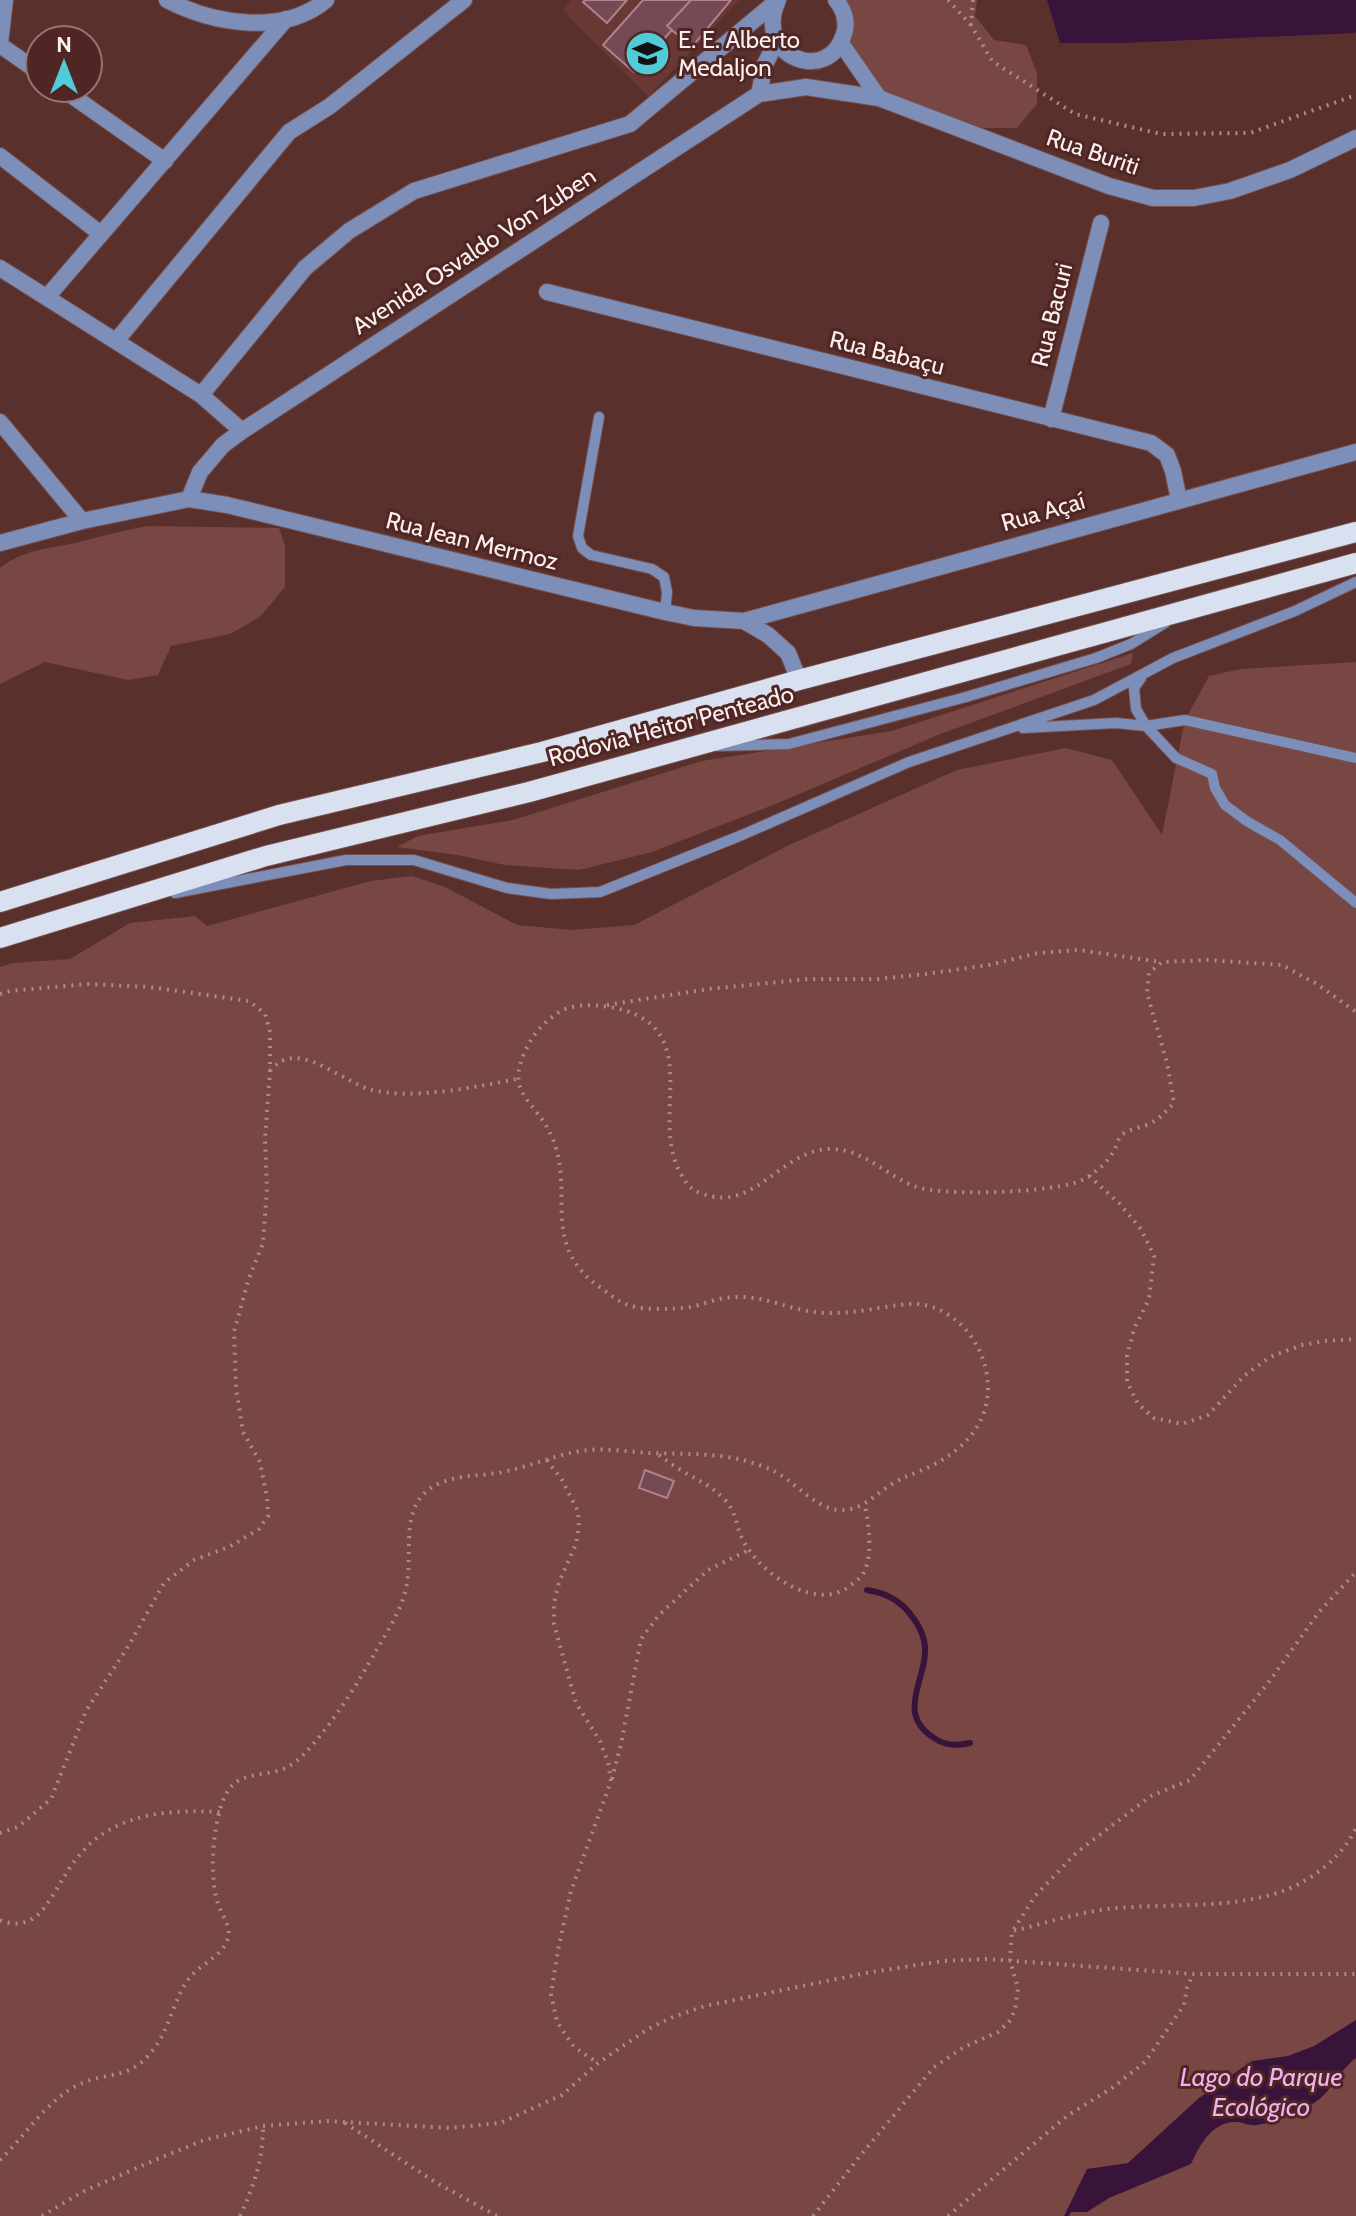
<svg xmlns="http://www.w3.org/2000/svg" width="1356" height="2216" font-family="Cabin,sans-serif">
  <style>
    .built { fill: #693834 }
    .green { fill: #794743 }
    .water { fill: #38133a }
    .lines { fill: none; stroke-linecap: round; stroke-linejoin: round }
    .stream { stroke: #38133a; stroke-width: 6 }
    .building { fill: #764a54; stroke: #b1818b; stroke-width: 2 }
    .service-casing { stroke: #744f4c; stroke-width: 12 }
    .minor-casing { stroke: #744f4c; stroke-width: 18 }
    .primary-casing { stroke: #744f4c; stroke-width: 22 }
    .path { stroke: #a98e8c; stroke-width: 4; stroke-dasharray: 2 6; stroke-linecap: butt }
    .service { stroke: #7d8fb8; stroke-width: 10 }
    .minor { stroke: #7d8fb8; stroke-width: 16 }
    .primary { stroke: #d9e1f1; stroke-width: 20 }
    .labels { text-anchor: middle; stroke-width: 6; stroke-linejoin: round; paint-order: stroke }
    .poi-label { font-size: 24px; fill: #fbf0ef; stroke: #4f2623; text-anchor: start }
    .street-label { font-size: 24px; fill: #fbf0ef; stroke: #4f2623 }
    .water-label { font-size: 26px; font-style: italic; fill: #f0b0f2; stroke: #4f2623 }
  </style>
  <rect width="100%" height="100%" fill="#5a302d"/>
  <path class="built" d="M 572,0 L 739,0 L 648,97 L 563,10 Z"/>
  <path class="green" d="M 835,0 L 977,0 L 975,16 L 994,40 L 1026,45 L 1037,73 L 1037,104 L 1017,128 L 985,128 L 953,123 L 890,106 L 843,58 L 835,18 Z
    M 148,526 L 279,528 L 285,546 L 285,587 L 260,617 L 230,634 L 171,646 L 158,675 L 128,680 L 45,662 L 0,684 L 0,568 C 23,549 51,549 79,542 C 102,536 125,530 148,526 Z
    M 1133,653 L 1131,664 L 938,735 L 778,803 L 652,852 L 579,870 L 505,865 L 457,855 L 397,847 L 418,836 L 513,820 L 702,761 L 892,731 Z
    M 1356,662 L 1356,2216 L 0,2216 L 0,967 L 13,963 L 70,959 L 130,923 L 195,916 L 207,926 L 371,881 L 412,876 L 445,887 L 517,925 L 572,930 L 634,925 L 787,846 L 957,770 L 1066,748 L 1112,760 L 1162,835 L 1185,720 L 1209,676 L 1241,669 Z"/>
  <path class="water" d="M 1047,0 L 1356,0 L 1356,31 L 1355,33 L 1123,43 L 1060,43 Z
    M 1356,2020 L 1356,2058 C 1339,2070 1332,2092 1314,2103 C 1298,2112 1275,2123 1256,2125 C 1249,2126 1245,2123 1238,2122 C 1213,2120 1200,2144 1191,2164 L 1109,2198 L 1087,2212 L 1071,2212 L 1069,2216 L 1064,2216 L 1087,2169 L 1128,2163 L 1199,2098 L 1252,2061 L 1288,2056 L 1314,2046 Z"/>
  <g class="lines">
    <path class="stream" d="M 867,1590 C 887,1593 902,1601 913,1618 C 918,1624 922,1633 924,1640 C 932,1675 892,1711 934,1738 C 946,1746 957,1746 970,1743"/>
  </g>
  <path class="building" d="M 585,0 L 627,0 L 607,23 L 583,2 Z
    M 643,0 L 691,0 L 667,26 L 672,30 L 634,72 L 603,45 Z
    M 691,0 L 731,0 L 692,47 L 667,26 Z
    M 645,1470 L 674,1481 L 667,1498 L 639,1488 Z"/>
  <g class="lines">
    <defs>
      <path id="service" d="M 599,417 L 578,536 L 582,548 L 591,555 L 652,569 L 664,577 L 667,592 L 665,612
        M 1141,678 L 1134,688 L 1136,709 L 1146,726 L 1176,758 L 1212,774 L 1215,788 L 1225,805 L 1248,822 L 1280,840 L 1356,903
        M 1023,728 L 1116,723 L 1146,726 L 1185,720 L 1356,758
        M 717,746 L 789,744 L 966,697 L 1096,658 L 1131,644 L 1165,623
        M 175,893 L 346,860 L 414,860 L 507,888 L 551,894 L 600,892 L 742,835 L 909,762 L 1094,700 L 1173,658 L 1295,611 L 1356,582"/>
      <path id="minor" d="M 167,0 C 213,24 283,36 326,0
        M 778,0 C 752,57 829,86 844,34 C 848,22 844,10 836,0
        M 0,43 L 5,0
        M 841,43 L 879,98
        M 0,45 L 40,73
        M 61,88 L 165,161
        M 759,94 L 765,64 L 777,41
        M 0,156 L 101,234
        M 0,268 L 201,395 L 242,431
        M 547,292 L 1151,443 L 1167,455 L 1173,471 L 1179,500
        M 47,297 L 286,19
        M 116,341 L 289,132 L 330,106 L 464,0
        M 201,395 L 305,268 L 349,231 L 414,191 L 630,124 L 778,0
        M 1051,419 L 1101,223
        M 0,422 L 82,521
        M 189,499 L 200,472 L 223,445 L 242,431 L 759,94 L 806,87 L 879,98 L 1109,186 L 1153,198 L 1194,198 L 1230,191 L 1290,170 L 1356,138
        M 0,543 L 82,521 L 189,499 L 227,505 L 665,612 L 694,618 L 744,621 L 1356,452
        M 744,621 L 768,635 L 788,653 L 799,680"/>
      <path id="primary" d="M 0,902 L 279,815 L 542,752 L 799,680 L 1356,532
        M 0,938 L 266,856 L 529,792 L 1356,563"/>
    </defs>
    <use href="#service" class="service-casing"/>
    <use href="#minor" class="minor-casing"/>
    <use href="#primary" class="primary-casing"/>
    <path class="path" d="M 948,0 L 971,25
      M 973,0 L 971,25 L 992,61 L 1075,114 L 1161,134 L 1250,133 L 1356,95
      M 0,994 L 10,991 L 87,984 L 150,987 L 249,1001 L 265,1014 L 270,1032 L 270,1071 L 265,1138 L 267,1189 L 263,1243 L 248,1281 L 234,1332 L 236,1388 L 243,1432 L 260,1462 L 267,1498 L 268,1516 L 259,1529 L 229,1547 L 194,1560 L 164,1583 L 129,1645 L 86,1711 L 51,1799 L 18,1827 L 0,1833
      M 607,1005 L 708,989 L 808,979 L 878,979 L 926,974 L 989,965 L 1038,953 L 1079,950 L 1161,962
      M 270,1071 C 274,1067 278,1062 284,1060 C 309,1050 345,1082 369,1089 C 410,1101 474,1087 517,1079
      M 1089,1176 L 1119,1203 L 1141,1229 L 1154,1256 L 1149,1299 L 1134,1329 L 1127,1356 L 1127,1382 L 1138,1404 L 1154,1418 L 1182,1424 L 1208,1415 L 1245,1375 L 1270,1357 L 1302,1345 L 1325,1341 L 1356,1339
      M 659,1455 C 666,1460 672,1465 679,1469 C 695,1479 711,1485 724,1499 C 737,1512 735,1524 742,1538 C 757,1572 817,1614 851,1585 C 856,1581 861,1578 864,1572 C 873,1554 869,1526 865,1506
      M 547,1460 L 562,1480 L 578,1511 L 579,1527 L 576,1544 L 559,1582 L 554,1603 L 554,1624 L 576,1703 L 600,1741 L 608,1762 L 611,1781 L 571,1891 L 558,1950 L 551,1994 L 557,2022 L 574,2047 L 598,2063
      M 612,1779 L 621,1744 L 641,1639 L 660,1614 L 708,1570 L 749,1550
      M 0,1920 C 36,1935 49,1900 64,1877 C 72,1863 87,1844 101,1835 C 137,1811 178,1810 220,1812
      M 1014,1929 L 1035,1896 L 1077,1852 L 1151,1796 L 1190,1780 L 1268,1683 L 1319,1612 L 1356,1572
      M 345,2123 L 435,2182 L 497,2216
      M 0,2160 C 25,2136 47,2100 78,2085 C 104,2072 126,2080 148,2056 C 171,2032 173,1995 192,1975 C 202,1964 219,1957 226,1943 C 234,1927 221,1916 217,1900 C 209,1873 213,1819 226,1794 C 240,1767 272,1780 294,1763 C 321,1742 359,1682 376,1651 C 386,1634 398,1615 404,1596 C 417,1557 394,1505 438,1484 C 458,1475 477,1476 498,1473 C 528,1468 558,1453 588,1450 C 608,1448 630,1452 650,1453 C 680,1454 714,1453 743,1460 C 753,1463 763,1466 772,1470 C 793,1480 815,1508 838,1510 C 861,1512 874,1495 892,1484 C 911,1473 900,1480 920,1471 C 948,1459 976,1440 985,1409 C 998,1365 967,1310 919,1304 C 904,1303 887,1307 873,1309 C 857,1312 842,1313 827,1313 C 795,1313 766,1295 735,1297 C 720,1297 705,1304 690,1307 C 673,1309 645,1311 628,1305 C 619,1302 611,1295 602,1289 C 537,1244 577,1191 551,1135 C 536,1102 506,1094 524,1054 C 530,1039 539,1027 552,1017 C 569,1003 589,1004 610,1007 C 710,1025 647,1117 681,1174 C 687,1185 691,1190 703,1194 C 755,1213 782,1149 830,1149 C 864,1149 884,1174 914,1186 C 940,1197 1057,1193 1082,1180 C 1097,1172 1107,1163 1115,1149 C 1117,1144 1118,1139 1122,1135 C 1130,1128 1142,1128 1151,1123 C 1163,1116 1164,1113 1174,1103 L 1167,1063 L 1147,993 L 1149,973 L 1162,962 L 1207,960 L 1282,965 L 1317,984 L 1356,1012
      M 42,2216 L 82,2192 L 155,2160 L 204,2140 L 263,2126 L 327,2121 L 449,2128 L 500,2123 L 562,2095 L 598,2063 L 648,2029 L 673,2017 L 705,2006 L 866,1973 L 943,1961 L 987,1959 L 1193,1974 L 1356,1974
      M 240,2216 C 254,2186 263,2160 263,2126
      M 813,2216 L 860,2156 L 934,2067 L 964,2047 L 998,2032 L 1009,2022 L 1015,2010 L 1018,1988 L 1010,1961 L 1012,1931 C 1043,1924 1076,1913 1108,1909 C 1160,1903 1215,1909 1266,1896 C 1302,1888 1340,1862 1356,1828
      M 948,2216 L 1067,2116 L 1112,2088 L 1145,2062 L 1184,2005 L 1187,1988 L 1193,1974"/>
    <use href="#service" class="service"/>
    <use href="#minor" class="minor"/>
    <use href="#primary" class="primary"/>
  </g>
  <defs>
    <symbol id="school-disc" viewBox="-11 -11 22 22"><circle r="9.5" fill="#52cbd9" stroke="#4f2623"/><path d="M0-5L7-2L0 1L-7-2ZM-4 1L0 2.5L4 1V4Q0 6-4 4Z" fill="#111"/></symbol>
  </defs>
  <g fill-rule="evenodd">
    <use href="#school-disc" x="622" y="28" width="51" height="51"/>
  </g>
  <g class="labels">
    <g class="poi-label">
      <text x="678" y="48">E. E. Alberto<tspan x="678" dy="28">Medaljon</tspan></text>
    </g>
    <g class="street-label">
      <text transform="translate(1093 152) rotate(19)" y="8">Rua Buriti</text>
      <text transform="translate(474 251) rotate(-33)" y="8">Avenida Osvaldo Von Zuben</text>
      <text transform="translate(1052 315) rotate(-76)" y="8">Rua Bacuri</text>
      <text transform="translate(887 353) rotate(14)" y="8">Rua Babaçu</text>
      <text transform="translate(1043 512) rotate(-16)" y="8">Rua Açaí</text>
      <text transform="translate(472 541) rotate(14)" y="8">Rua Jean Mermoz</text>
      <text transform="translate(671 726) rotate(-15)" y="8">Rodovia Heitor Penteado</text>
    </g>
    <g class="water-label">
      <text x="1261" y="2086">Lago do Parque<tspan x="1261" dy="30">Ecológico</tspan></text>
    </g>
  </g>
  <g transform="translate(64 64)"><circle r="38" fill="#4f2623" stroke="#947775" stroke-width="2"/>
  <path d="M0-6L14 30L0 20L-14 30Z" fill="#52cbd9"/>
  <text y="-12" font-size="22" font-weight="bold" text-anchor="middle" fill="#fbf0ef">N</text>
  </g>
</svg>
